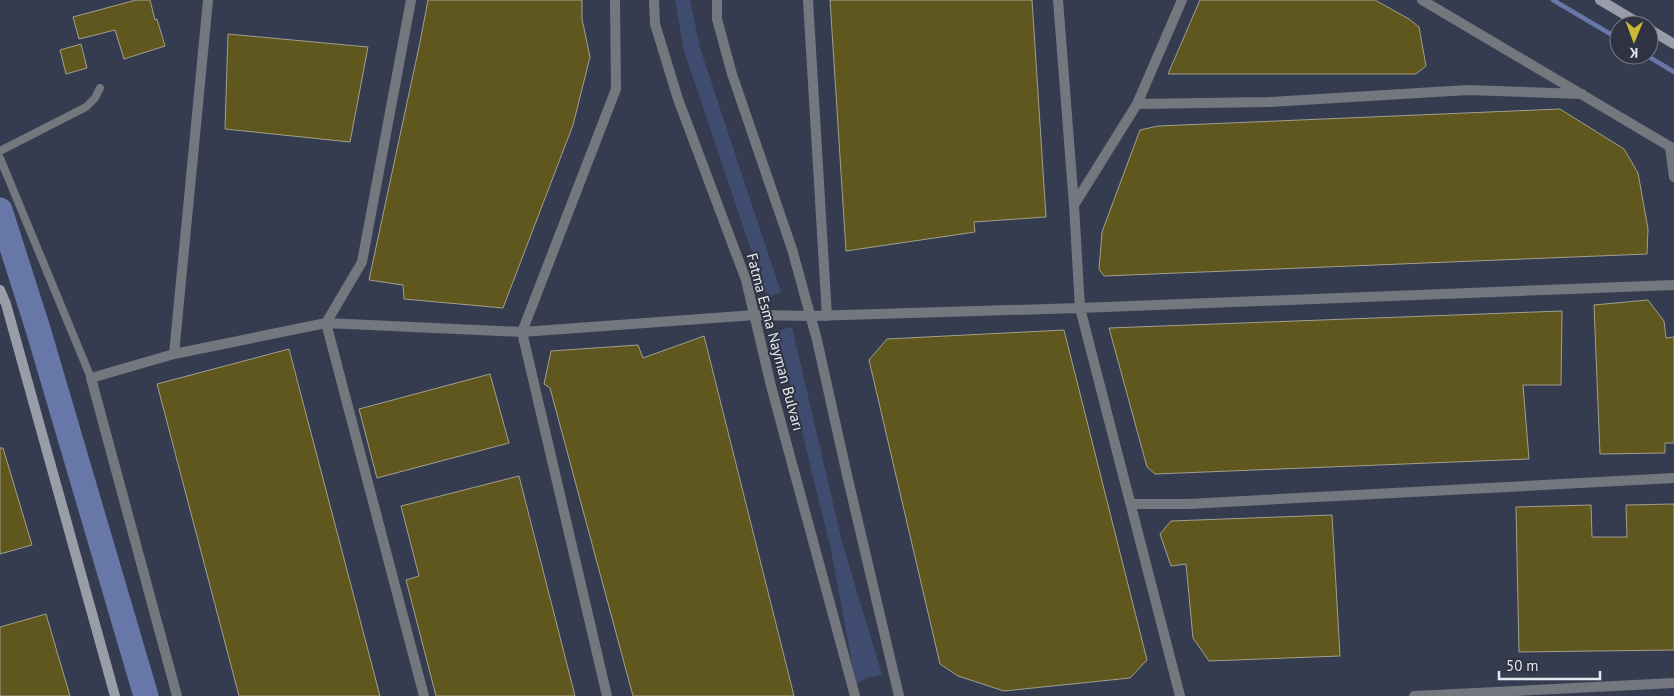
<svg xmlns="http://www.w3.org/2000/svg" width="1674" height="696" font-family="'PT Sans',sans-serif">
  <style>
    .built { fill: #353c4f; fill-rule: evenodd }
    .green { fill: #404c6f }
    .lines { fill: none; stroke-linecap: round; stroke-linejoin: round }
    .stream { stroke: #6777a7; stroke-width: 4.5 }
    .river { stroke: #6777a7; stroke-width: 25 }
    .building { fill: #60571f; stroke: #a29f8e }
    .service { stroke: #74777e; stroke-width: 8 }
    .minor { stroke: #74777e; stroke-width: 10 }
    .tertiary { stroke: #74777e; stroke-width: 10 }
    .secondary { stroke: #989da8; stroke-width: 10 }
    .labels { text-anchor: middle; stroke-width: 4; stroke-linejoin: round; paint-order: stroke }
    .street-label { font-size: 15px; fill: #e6e9f2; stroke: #2f3341 }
  </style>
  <rect width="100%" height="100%" fill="#2f3341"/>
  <path class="built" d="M 0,0 L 1674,0 L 1674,696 L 0,696 ZM 1619,25 L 1649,25 L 1649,55 L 1619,55 Z"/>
  <path class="green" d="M 675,0 L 690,0 L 700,48 L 781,292 L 767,297 L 684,51 Z
    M 792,327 L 842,542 L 882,675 L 867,678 L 856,684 L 830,545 L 777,331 Z"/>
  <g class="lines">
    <path class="stream" d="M 1553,0 L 1619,39
      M 1646,55 L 1674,72"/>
    <path class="river" d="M 0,210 L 38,329 L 146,696"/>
  </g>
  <path class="building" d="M 136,0 L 150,0 L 155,20 L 157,19 L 165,46 L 124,59 L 115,30 L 79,39 L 73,17 Z
    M 428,0 L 582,0 L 582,19 L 590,57 L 573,125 L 503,308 L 404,299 L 403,285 L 369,280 L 420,42 Z
    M 830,0 L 1032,0 L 1046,217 L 974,222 L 975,232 L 846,251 Z
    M 1200,0 L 1375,0 L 1409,19 L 1419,27 L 1426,66 L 1416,74 L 1168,74 Z
    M 228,34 L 368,47 L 350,142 L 225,129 Z
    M 81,44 L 87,68 L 66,74 L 60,50 Z
    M 1560,109 L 1624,149 L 1638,173 L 1648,229 L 1647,254 L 1104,276 L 1099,269 L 1102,232 L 1140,130 L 1158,126 Z
    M 1648,300 L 1664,321 L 1666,338 L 1674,337 L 1674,443 L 1665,443 L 1665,453 L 1600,454 L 1594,305 Z
    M 1562,311 L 1561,385 L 1523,385 L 1529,459 L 1155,474 L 1147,467 L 1109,328 Z
    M 1064,330 L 1147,660 L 1130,678 L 1004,691 L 958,676 L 940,664 L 869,360 L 887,339 Z
    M 704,336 L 794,696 L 633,696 L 550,388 L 544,384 L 551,351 L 638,345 L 643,358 Z
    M 289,349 L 380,696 L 239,696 L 157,384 Z
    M 490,374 L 509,443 L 377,478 L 359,409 Z
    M 0,448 L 3,448 L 32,545 L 0,554 Z
    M 519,476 L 575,696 L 436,696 L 406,580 L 419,576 L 401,506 Z
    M 1674,504 L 1674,650 L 1519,652 L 1516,507 L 1591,505 L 1592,537 L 1627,537 L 1626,505 Z
    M 1332,515 L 1340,656 L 1209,661 L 1193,638 L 1186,564 L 1171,566 L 1160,534 L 1171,521 Z
    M 46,614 L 70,696 L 0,696 L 0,627 Z"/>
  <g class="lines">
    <path class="service" d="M 0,151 L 86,107 L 95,98 L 100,88
      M 0,158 L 91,378"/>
    <path class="minor" d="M 411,0 L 362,262 L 326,323 L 424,696
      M 808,0 L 827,316
      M 1058,0 L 1074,205
      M 1137,104 L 1182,0
      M 1670,147 L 1674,177
      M 174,354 L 208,0
      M 1131,504 L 1188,504 L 1674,478
      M 177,696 L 91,378 L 174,354 L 326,323 L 522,332 L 755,315 L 811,316 L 1080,308 L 1674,285
      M 607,696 L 522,332 L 616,89 L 615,0
      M 1180,696 L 1080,308 L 1074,205 L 1137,104 L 1269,102 L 1468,90 L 1582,94"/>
    <path class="tertiary" d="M 654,0 L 655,24 L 678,99 L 746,280 L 771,386 L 855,696
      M 717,0 L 717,19 L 732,74 L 792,249 L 817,340 L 847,475 L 899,696
      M 1422,0 L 1674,149
      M 1414,696 L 1674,683"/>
    <path class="secondary" d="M 1600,0 L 1642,25
      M 1649,29 L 1674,44
      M 0,290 L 6,304 L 115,696"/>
  </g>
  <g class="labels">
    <g class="street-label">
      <text transform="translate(775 342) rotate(75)" y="5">Fatma Esma Nayman Bulvarı</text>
    </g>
  </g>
  <g transform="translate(1634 40) rotate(181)"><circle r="24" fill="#2f3341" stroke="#787c88"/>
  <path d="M0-4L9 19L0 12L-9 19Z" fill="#cdb938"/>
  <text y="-8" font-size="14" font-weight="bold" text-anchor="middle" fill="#e6e9f2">K</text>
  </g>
  <path d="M1499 671v8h101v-8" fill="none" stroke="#e6e9f2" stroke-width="2.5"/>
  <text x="1506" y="671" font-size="15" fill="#e6e9f2" stroke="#2f3341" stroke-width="4" paint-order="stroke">50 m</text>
</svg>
